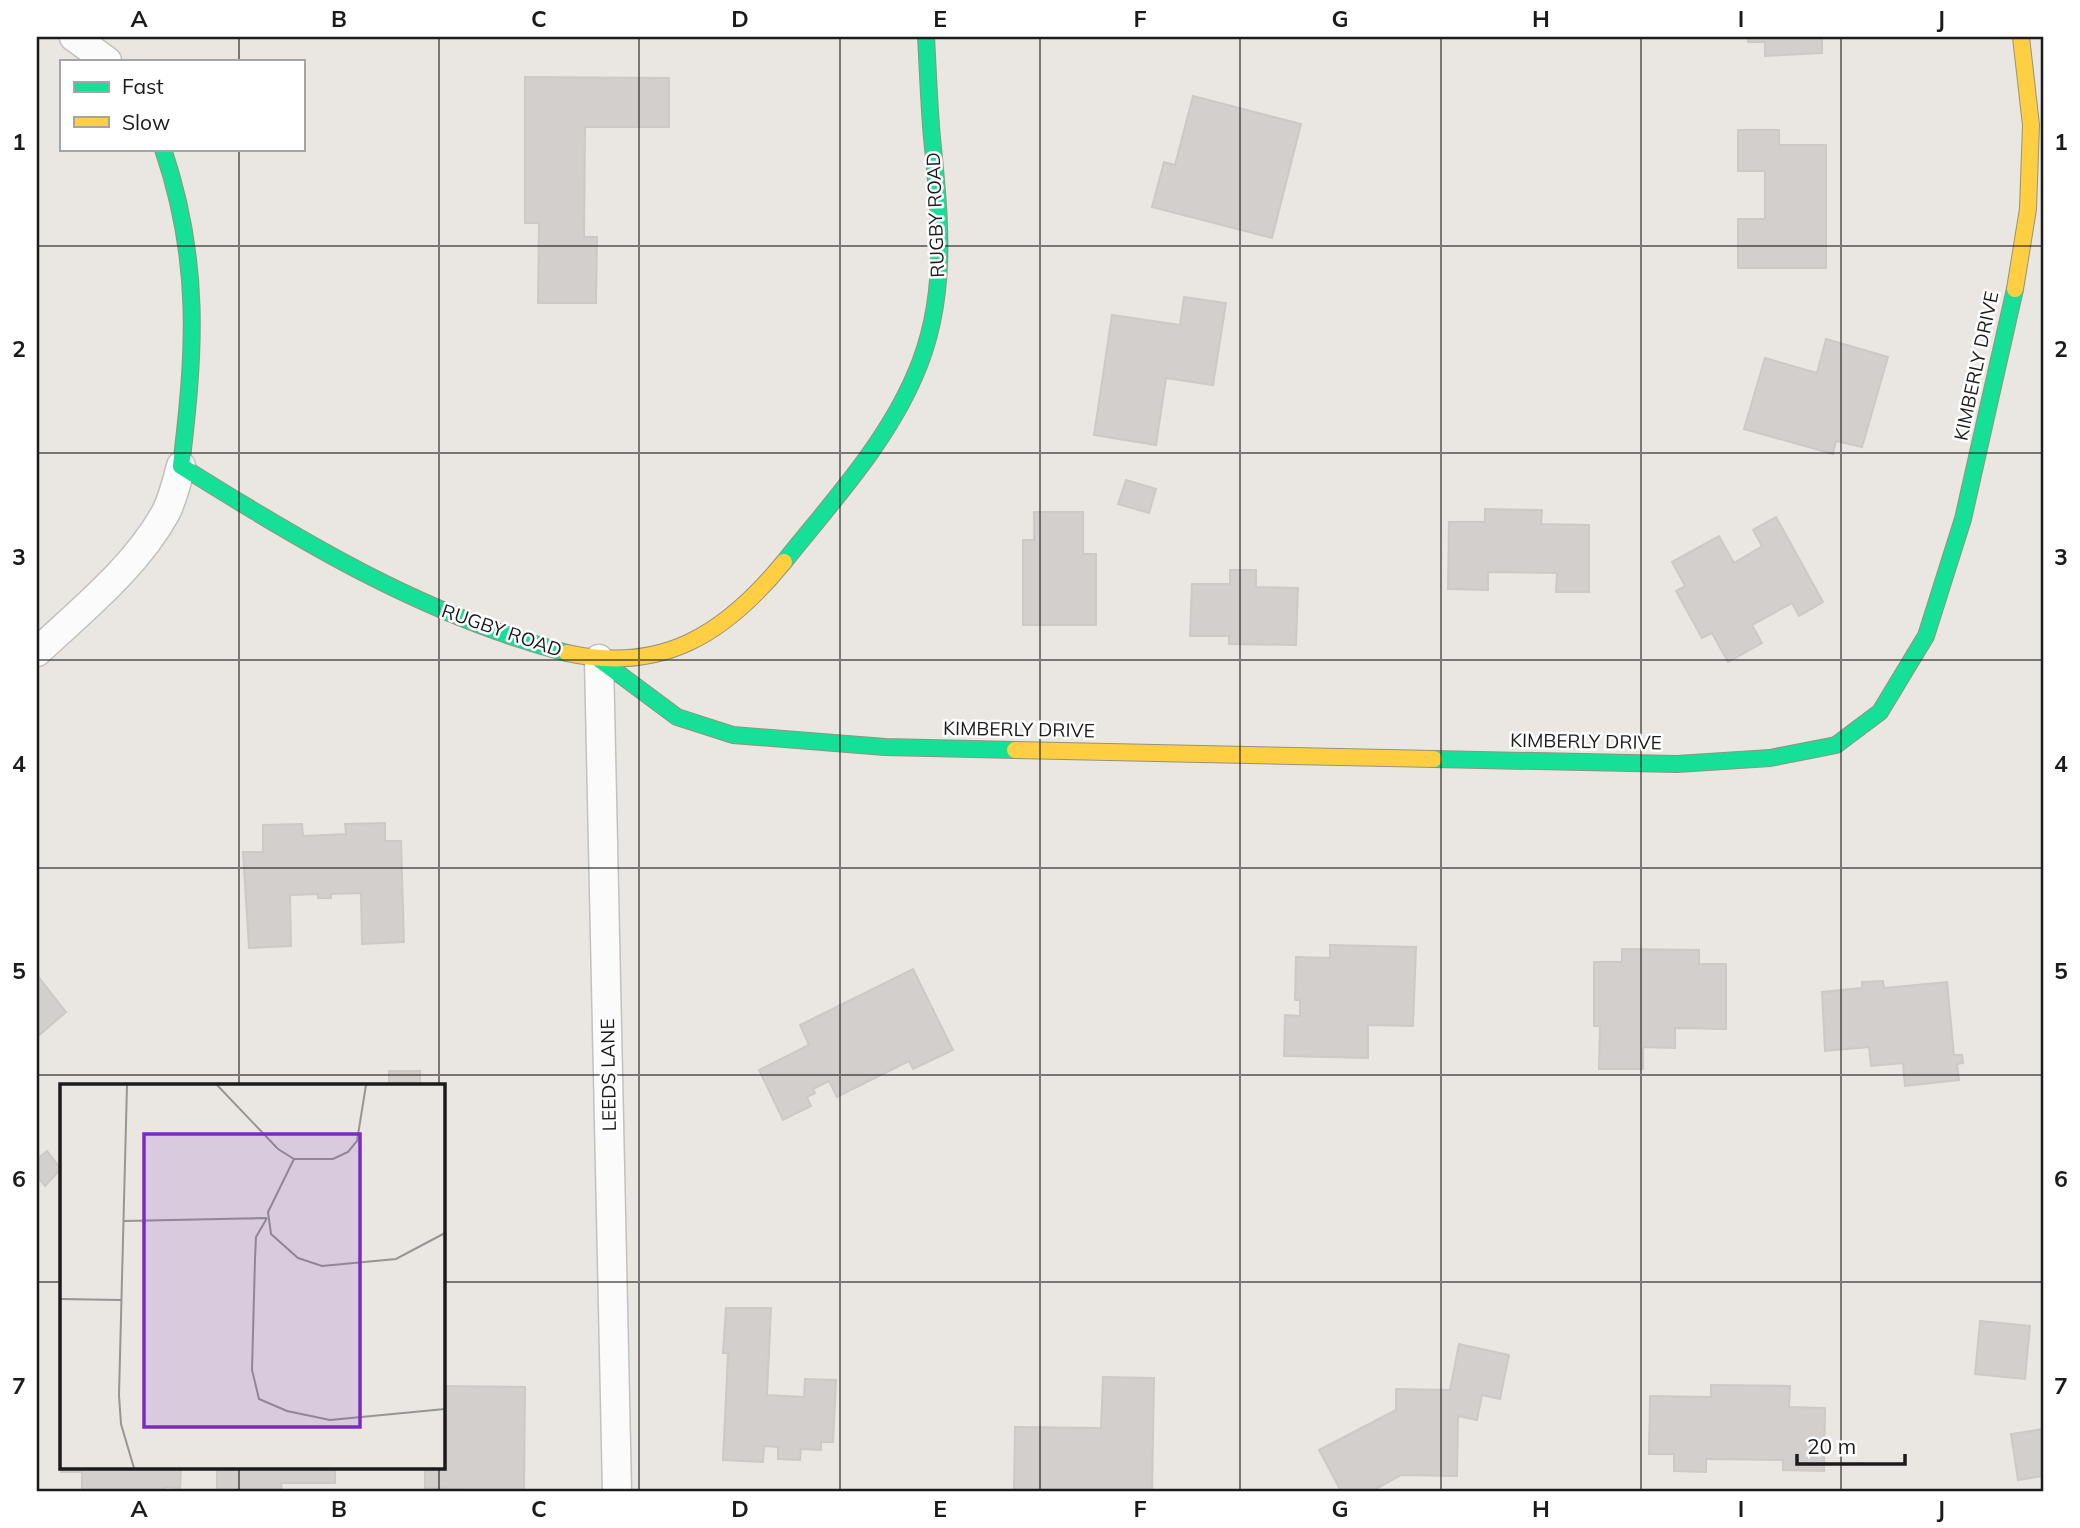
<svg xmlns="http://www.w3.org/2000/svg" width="2080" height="1528" font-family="Mulish,sans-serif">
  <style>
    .building { fill: #d2cfcc; stroke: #cdc9c5; stroke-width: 2 }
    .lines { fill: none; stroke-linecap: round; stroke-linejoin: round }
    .street-casing { stroke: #c2c1bf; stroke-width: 31 }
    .fast-casing { stroke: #93937c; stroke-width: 18 }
    .slow-casing { stroke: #93937c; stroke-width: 18 }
    .street { stroke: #fcfbfb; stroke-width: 28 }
    .fast { stroke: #16e098; stroke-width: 16 }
    .slow { stroke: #ffcf43; stroke-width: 16 }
    .grid { fill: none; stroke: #1b1b1b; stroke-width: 2; stroke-opacity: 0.55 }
    .labels { text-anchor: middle; stroke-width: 5; stroke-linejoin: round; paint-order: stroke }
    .street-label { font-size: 19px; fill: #1b1b1b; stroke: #fff }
    .inset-road { fill: none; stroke: #979593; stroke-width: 2 }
    .view { fill: #7b2cbf; fill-opacity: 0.15; stroke: #7b2cbf; stroke-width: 3.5 }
    .inset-edge { fill: none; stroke: #1b1b1b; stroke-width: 3.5 }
    .neatline { fill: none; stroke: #1b1b1b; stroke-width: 2.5 }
    .grid-label { font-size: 23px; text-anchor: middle; font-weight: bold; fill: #1b1b1b }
  </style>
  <rect width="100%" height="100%" fill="#eae7e3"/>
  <path class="building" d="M 1748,37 L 1822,37 L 1822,53 L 1765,56 L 1765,42 L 1748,42 Z
    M 525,77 L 669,78 L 669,127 L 585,127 L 584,237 L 597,237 L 596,303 L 538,303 L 539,223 L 525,223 Z
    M 1193,96 L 1301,124 L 1272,238 L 1152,207 L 1164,162 L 1175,165 Z
    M 1738,130 L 1779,130 L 1779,145 L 1826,145 L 1826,268 L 1738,268 L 1738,219 L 1765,219 L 1765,171 L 1738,171 Z
    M 1184,297 L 1226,303 L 1213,385 L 1166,378 L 1156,445 L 1094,435 L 1112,315 L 1180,325 Z
    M 1826,339 L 1888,357 L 1862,447 L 1836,441 L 1833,454 L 1744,429 L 1765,358 L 1817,373 Z
    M 1126,480 L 1156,489 L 1149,513 L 1118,504 Z
    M 1485,509 L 1542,510 L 1541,524 L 1589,525 L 1589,592 L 1556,592 L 1557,573 L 1488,572 L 1488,590 L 1448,589 L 1449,522 L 1485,522 Z
    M 1034,512 L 1083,512 L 1083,554 L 1096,554 L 1096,625 L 1023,625 L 1023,540 L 1034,540 Z
    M 1776,517 L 1823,602 L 1799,616 L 1792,603 L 1752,625 L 1762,643 L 1728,662 L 1712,633 L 1702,638 L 1676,591 L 1685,586 L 1672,562 L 1719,536 L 1734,563 L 1762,546 L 1753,530 Z
    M 1230,570 L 1256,570 L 1256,587 L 1298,588 L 1296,645 L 1229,644 L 1229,636 L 1190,636 L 1192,584 L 1230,584 Z
    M 385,823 L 385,841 L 401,841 L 404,942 L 362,944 L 361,893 L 331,894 L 331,898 L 318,898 L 318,894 L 290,895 L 291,946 L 249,948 L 243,852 L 263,852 L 263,825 L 302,824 L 303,836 L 346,834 L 345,824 Z
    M 1330,945 L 1416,947 L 1413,1026 L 1368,1025 L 1368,1058 L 1284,1056 L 1285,1015 L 1300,1016 L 1300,1000 L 1295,1000 L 1296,957 L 1330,958 Z
    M 1622,949 L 1699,950 L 1699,964 L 1726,964 L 1726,1029 L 1675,1028 L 1675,1048 L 1643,1047 L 1643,1069 L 1599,1069 L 1600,1026 L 1594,1026 L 1594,962 L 1622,962 Z
    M 913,969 L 953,1050 L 913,1069 L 909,1061 L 837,1097 L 829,1081 L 813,1089 L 815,1093 L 807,1097 L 811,1106 L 783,1120 L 759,1070 L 809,1045 L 800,1025 Z
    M 37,975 L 66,1012 L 37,1037 Z
    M 1883,981 L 1884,988 L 1947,982 L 1954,1055 L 1962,1055 L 1963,1063 L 1957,1064 L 1959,1080 L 1905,1086 L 1903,1063 L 1871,1066 L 1869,1047 L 1825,1051 L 1822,992 L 1862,988 L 1862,982 Z
    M 389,1071 L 420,1071 L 420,1085 L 389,1085 Z
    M 47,1151 L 61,1169 L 45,1186 L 37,1176 L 37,1159 Z
    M 726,1308 L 771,1308 L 767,1395 L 804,1397 L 805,1379 L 836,1380 L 833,1442 L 821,1442 L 821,1450 L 801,1449 L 800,1460 L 778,1459 L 778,1447 L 764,1446 L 763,1462 L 723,1460 L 728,1353 L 723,1353 Z
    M 1980,1321 L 2030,1326 L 2025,1379 L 1975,1374 Z
    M 1459,1344 L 1509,1355 L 1500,1399 L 1482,1395 L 1477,1420 L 1458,1416 L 1457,1476 L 1401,1475 L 1372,1491 L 1341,1491 L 1319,1450 L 1396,1410 L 1396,1389 L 1450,1390 Z
    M 1103,1377 L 1154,1378 L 1152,1491 L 1014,1491 L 1015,1427 L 1101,1428 Z
    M 1711,1385 L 1790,1386 L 1789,1407 L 1825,1408 L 1824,1471 L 1783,1470 L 1783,1460 L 1706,1459 L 1706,1472 L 1674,1471 L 1674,1454 L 1649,1454 L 1650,1396 L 1711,1397 Z
    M 443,1386 L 525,1387 L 524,1491 L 425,1488 L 425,1467 L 443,1467 Z
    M 2043,1429 L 2043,1476 L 2018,1480 L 2011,1434 Z
    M 61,1458 L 61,1467 L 181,1467 L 180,1488 L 164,1487 L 164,1491 L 82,1491 L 82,1472 L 61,1472 Z
    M 217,1467 L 335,1467 L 335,1483 L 281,1483 L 282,1491 L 217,1491 Z"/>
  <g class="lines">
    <defs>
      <path id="street" d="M 74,37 L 107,61
        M 37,652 C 82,610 136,567 166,512 C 173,498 177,481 181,466
        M 599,659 L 617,1491"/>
      <path id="fast" d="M 163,149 C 201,261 195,351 181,466 C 302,542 427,617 567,653
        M 784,562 C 831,503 885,445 915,375 C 949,298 940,219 932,138 C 929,105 928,71 926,37
        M 599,659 L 677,717 L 733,735 L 885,747 L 1015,750
        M 1434,759 L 1677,764 L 1770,758 L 1836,745 L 1880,712 L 1926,636 L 1963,519 L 2015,289"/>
      <path id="slow" d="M 2015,289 L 2028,209 L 2031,125 L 2021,37
        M 567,653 C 662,674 725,634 784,562
        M 1015,750 L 1434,759"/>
    </defs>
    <use href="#street" class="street-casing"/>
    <use href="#fast" class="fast-casing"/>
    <use href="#slow" class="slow-casing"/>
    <use href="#street" class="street"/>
    <use href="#fast" class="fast"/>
    <use href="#slow" class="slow"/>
  </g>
  <path class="grid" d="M 239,37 L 239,61M 439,37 L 439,1085M 639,37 L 639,1491M 840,37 L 840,1491M 1040,37 L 1040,1491M 1240,37 L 1240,1491M 1441,37 L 1441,1491M 1641,37 L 1641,1491M 1841,37 L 1841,1491M 239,149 L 239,1085M 37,246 L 2043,246M 37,453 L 2043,453M 37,660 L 2043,660M 37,868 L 2043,868M 37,1075 L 2043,1075M 37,1282 L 61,1282M 443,1282 L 2043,1282M 239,1467 L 239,1491M 439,1467 L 439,1491"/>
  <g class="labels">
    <g class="street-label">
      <text transform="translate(935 215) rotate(-92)" y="7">RUGBY ROAD</text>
      <text transform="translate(1976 366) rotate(-78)" y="7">KIMBERLY DRIVE</text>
      <text transform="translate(502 630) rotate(19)" y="7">RUGBY ROAD</text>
      <text transform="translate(1019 729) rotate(1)" y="7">KIMBERLY DRIVE</text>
      <text transform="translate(1586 741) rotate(1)" y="7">KIMBERLY DRIVE</text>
      <text transform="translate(608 1075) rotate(-91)" y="7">LEEDS LANE</text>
    </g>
  </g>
  <g transform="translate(60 1084)">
    <rect width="385" height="385" fill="#eae7e3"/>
    <path class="inset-road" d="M 67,1 L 59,311 L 61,340 L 74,384M 157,1 L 218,65 L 234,75M 306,1 L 297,57 L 288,68 L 273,75 L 234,75 L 208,128 L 211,150 L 238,174 L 262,182 L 336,175 L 385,149M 207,134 L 196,153 L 195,175 L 192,286 L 199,315 L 227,327 L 270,336 L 385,325M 64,137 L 207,134M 0,215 L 61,216"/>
    <path class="view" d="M 84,50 L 300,50 L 300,343 L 84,343 Z"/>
    <rect width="385" height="385" class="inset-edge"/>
  </g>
  <rect width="2080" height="1528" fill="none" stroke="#ffffff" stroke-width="77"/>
  <rect x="60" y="60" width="245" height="91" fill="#ffffff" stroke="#a4a4a4" stroke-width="2"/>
  <rect x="74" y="82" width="35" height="10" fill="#16e098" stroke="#a4a4a4" stroke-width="2"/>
  <text x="122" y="94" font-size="21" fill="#1b1b1b">Fast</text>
  <rect x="74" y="117" width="35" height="10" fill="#ffcf43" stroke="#a4a4a4" stroke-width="2"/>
  <text x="122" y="130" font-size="21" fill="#1b1b1b">Slow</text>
  <path d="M1797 1454v10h108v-10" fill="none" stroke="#1b1b1b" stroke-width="3.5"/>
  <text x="1807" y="1454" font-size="21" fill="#1b1b1b" stroke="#ffffff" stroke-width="5" paint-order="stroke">20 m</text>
  <rect x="38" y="38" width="2004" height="1452" class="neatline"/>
  <g class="grid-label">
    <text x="139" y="27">A</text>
    <text x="339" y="27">B</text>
    <text x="539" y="27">C</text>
    <text x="740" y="27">D</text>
    <text x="940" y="27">E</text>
    <text x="1140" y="27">F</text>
    <text x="1340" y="27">G</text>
    <text x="1541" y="27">H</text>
    <text x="1741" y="27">I</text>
    <text x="1941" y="27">J</text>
    <text x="19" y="150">1</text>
    <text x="2061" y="150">1</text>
    <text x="19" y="357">2</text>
    <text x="2061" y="357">2</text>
    <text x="19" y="565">3</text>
    <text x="2061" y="565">3</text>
    <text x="19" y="772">4</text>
    <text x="2061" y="772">4</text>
    <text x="19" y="979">5</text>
    <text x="2061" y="979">5</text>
    <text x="19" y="1187">6</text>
    <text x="2061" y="1187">6</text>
    <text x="19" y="1394">7</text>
    <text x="2061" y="1394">7</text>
    <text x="139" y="1517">A</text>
    <text x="339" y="1517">B</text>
    <text x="539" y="1517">C</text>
    <text x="740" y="1517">D</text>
    <text x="940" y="1517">E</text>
    <text x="1140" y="1517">F</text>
    <text x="1340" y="1517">G</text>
    <text x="1541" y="1517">H</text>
    <text x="1741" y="1517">I</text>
    <text x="1941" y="1517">J</text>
  </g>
</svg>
